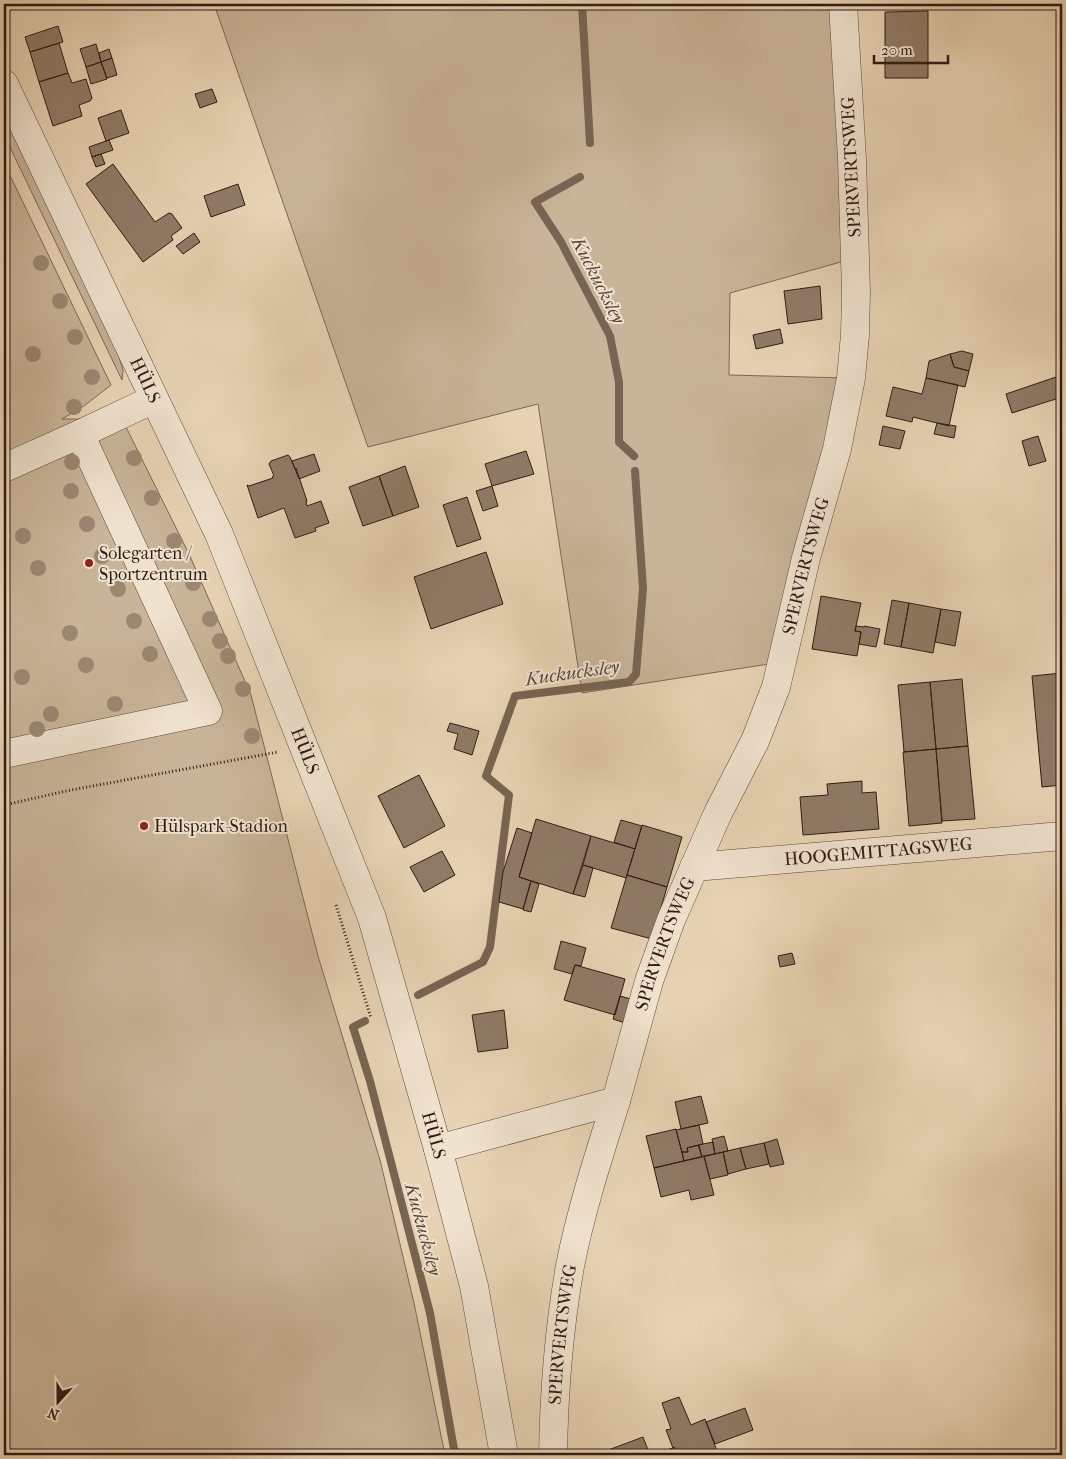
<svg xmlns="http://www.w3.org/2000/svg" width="1066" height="1459" font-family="'IM FELL French Canon',serif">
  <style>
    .green { fill: #c8b498; stroke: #7c6856 }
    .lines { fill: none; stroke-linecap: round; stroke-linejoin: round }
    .stream { stroke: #786453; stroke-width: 8 }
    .building { fill: #8f7b67; stroke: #2f1b14 }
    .minor-casing { stroke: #5d493c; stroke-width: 29 }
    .path { stroke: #2f1b14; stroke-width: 3; stroke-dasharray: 1 2.5; stroke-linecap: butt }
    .minor { stroke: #efe2ce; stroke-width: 28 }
    .tree { fill: #9b8772 }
    .poi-dot { fill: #8f2418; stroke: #efe2ce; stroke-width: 2 }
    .labels { text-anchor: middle; stroke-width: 4; stroke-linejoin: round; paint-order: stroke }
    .street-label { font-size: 18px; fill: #2f1b14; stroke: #efe2ce }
    .poi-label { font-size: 18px; fill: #2f1b14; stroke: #efe2ce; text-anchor: start }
    .water-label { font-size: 19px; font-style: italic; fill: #594539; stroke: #efe2ce }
  </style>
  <rect width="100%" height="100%" fill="#e7d3b3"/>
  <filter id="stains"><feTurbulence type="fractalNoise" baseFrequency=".004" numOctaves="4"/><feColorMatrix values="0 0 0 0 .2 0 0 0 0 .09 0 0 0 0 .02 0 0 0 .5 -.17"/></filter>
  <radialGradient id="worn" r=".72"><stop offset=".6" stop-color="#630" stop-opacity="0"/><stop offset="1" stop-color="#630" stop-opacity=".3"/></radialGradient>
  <path class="green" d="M 214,4 L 843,4 L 855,258 L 730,293 L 729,375 L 845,378 L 782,662 L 582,693 L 538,404 L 368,447 Z
    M 5,118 L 117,350 L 123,370 L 122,380 L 4,135 Z
    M 4,163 L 111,385 L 84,406 L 62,419 L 122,419 L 189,554 L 251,695 L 318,956 L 380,1160 L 414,1303 L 445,1455 L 4,1455 Z"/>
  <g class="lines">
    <path class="stream" d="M 582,4 L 590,143
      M 580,177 L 535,202 L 561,242 L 610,336 L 619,382 L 619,442 L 634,456
      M 418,995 L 483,962 L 490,947 L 509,795 L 486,776 L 515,696 L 629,682 L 636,674 L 643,589 L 635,471
      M 365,1021 L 353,1027 L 370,1081 L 430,1313 L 455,1455"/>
  </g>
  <path class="building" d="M 928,11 L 928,78 L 885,78 L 885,12 Z
    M 58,26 L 63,42 L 30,52 L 25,37 Z
    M 59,43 L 68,73 L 39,82 L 30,52 Z
    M 96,44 L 101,62 L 86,67 L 80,49 Z
    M 109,49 L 112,58 L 101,62 L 99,53 Z
    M 112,58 L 117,75 L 107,78 L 101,62 Z
    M 101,62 L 107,79 L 91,84 L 86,67 Z
    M 68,73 L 72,83 L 86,79 L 92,98 L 90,101 L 79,105 L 82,116 L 53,126 L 39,82 Z
    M 212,89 L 217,102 L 200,108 L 195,94 Z
    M 121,110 L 129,133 L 106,141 L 98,118 Z
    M 109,140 L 113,150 L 92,157 L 89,147 Z
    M 101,154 L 105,164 L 96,167 L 92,157 Z
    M 113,164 L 155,222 L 169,213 L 172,214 L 182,228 L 171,236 L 173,240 L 143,262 L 86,184 Z
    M 238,184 L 245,205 L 211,217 L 204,196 Z
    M 194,233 L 200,242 L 183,254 L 176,246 Z
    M 820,286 L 822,319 L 788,324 L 784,291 Z
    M 780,329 L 783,343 L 756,349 L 753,335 Z
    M 962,351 L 973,354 L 969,371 L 954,367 L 950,354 Z
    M 950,354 L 954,367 L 969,371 L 965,387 L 926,378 L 929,361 Z
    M 1062,375 L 1062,397 L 1012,413 L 1006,394 Z
    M 926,378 L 958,385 L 949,426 L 913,417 L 912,422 L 886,416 L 893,387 L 922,394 Z
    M 937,423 L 956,426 L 954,438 L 934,434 Z
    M 883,426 L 905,431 L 900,449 L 879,445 Z
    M 1038,436 L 1046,461 L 1029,466 L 1022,441 Z
    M 526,451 L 534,474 L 492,486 L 485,464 Z
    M 314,454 L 320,471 L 299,479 L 292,461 Z
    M 288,455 L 290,457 L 295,469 L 296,468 L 307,501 L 306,501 L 307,506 L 321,501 L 329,523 L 315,528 L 316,531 L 295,538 L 284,508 L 258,518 L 247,485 L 249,486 L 273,478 L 272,477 L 274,476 L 269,464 L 271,461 Z
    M 405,466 L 419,507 L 393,516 L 379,476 Z
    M 379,476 L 393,516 L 363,526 L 349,487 Z
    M 492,486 L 498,506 L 483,511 L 476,491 Z
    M 467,497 L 481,539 L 457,547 L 443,505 Z
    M 486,552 L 503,604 L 431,629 L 414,577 Z
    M 821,596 L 861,603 L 855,631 L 861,632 L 857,656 L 812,649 Z
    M 892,600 L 909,603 L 901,647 L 884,644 Z
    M 909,603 L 941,609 L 933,653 L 901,647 Z
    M 941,609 L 961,612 L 955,646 L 935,642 Z
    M 856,626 L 864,627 L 864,626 L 880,629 L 876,647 L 859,644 L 861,632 L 855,631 Z
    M 1062,673 L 1062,785 L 1042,787 L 1032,676 Z
    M 962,679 L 968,746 L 936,749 L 930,682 Z
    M 930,682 L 936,749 L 904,752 L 898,685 Z
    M 450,723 L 479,731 L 472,755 L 454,749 L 458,734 L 447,731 Z
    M 968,746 L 975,819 L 942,821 L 936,749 Z
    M 936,749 L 942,823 L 909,826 L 903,752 Z
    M 419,775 L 445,826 L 404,848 L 378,796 Z
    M 862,781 L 862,793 L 876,792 L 879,829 L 803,835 L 800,797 L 828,795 L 827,784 Z
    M 536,819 L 591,836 L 573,894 L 519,877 Z
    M 621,820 L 642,826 L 635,849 L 614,842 Z
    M 642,825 L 682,837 L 667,887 L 627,875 Z
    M 517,828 L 532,833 L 519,877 L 531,881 L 523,909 L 499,902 L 503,872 Z
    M 591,836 L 635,849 L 626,878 L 583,865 Z
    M 442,851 L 455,875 L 424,892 L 410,867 Z
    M 583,865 L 593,868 L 585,897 L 573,894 Z
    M 627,875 L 667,887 L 652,939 L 611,928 Z
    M 531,881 L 539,884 L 531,912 L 523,910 Z
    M 561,941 L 586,948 L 581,966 L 575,965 L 572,974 L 554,969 Z
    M 792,953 L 795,964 L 780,967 L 778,956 Z
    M 575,965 L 625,979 L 615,1015 L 564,1000 Z
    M 620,996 L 638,1001 L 631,1025 L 613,1019 Z
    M 504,1010 L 508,1048 L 478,1052 L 472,1015 Z
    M 701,1096 L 708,1123 L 681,1129 L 675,1102 Z
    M 699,1125 L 703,1144 L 687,1148 L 688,1152 L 682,1152 L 676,1130 Z
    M 676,1129 L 684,1161 L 654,1168 L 646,1136 Z
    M 724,1136 L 728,1151 L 715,1154 L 712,1139 Z
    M 777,1139 L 784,1164 L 770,1167 L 764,1143 Z
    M 713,1142 L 715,1154 L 702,1157 L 698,1145 Z
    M 764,1143 L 769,1164 L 746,1169 L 740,1148 Z
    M 699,1145 L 702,1157 L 684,1161 L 682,1152 L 688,1152 L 687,1148 Z
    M 740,1148 L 746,1169 L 728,1174 L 723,1152 Z
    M 723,1152 L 728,1175 L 710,1179 L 704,1156 Z
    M 704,1156 L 714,1195 L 691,1200 L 689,1190 L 661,1197 L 654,1168 Z
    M 679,1397 L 691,1425 L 705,1419 L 717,1451 L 706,1455 L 677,1455 L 674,1447 L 673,1448 L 666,1430 L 671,1429 L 662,1403 Z
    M 745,1408 L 753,1430 L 715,1444 L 706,1422 Z
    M 643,1437 L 650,1455 L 604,1455 L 603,1452 Z
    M 674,1447 L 677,1455 L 653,1455 L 673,1448 Z"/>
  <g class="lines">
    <defs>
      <g id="minor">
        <path id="s1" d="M 4,84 L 219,534 L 372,918 L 438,1149 L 474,1286 L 504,1455"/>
        <path d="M 4,468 L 80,434 L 154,399"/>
        <path d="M 4,754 L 208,711 L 80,434"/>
        <path id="s2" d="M 694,867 L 1062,836"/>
        <path id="s3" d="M 438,1149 L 616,1101 L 649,981 L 671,920 L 718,813 L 755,741 L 776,687 L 806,558 L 837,449 L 851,378 L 855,335 L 856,292 L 852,159 L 843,4"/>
        <path id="s4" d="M 553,1455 C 554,1392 559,1328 570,1266 C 581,1210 599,1155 616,1101"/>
      </g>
    </defs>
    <use href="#minor" class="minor-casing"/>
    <path class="path" d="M 4,805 L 71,790 L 278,752
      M 336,905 L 371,1018"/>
    <use href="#minor" class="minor"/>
  </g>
  <g class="tree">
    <circle cx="41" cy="263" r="8"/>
    <circle cx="60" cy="301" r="8"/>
    <circle cx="75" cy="337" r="8"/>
    <circle cx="33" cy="354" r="8"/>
    <circle cx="92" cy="377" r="8"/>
    <circle cx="74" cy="407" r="8"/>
    <circle cx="134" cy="458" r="8"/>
    <circle cx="72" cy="462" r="8"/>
    <circle cx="71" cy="491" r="8"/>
    <circle cx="152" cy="498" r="8"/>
    <circle cx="87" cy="524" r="8"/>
    <circle cx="23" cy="536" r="8"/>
    <circle cx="174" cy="541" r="8"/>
    <circle cx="102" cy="556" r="8"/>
    <circle cx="38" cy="568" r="8"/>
    <circle cx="193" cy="583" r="8"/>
    <circle cx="118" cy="589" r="8"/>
    <circle cx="210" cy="619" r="8"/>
    <circle cx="134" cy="621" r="8"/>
    <circle cx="70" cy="633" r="8"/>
    <circle cx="220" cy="641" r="8"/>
    <circle cx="150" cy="654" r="8"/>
    <circle cx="228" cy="656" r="8"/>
    <circle cx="86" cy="665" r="8"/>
    <circle cx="22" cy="677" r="8"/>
    <circle cx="243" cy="689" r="8"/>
    <circle cx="115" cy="704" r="8"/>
    <circle cx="51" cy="714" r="8"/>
    <circle cx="37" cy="729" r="8"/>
    <circle cx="252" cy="736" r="8"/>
  </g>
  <g class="poi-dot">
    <circle cx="89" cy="563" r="5"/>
    <circle cx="144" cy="826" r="5"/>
  </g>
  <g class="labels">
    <g class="street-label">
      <text transform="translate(851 167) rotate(-93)" y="6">SPERVERTSWEG</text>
      <text dy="6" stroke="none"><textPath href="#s1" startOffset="328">HÜLS</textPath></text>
      <text dy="6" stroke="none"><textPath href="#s3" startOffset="754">SPERVERTSWEG</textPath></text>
      <text dy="6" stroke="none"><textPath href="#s1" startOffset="732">HÜLS</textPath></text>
      <text dy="6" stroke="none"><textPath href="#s2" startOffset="185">HOOGEMITTAGSWEG</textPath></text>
      <text dy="6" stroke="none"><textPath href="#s3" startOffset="349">SPERVERTSWEG</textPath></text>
      <text dy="6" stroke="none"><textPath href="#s1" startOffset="1138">HÜLS</textPath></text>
      <text dy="6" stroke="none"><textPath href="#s4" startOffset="121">SPERVERTSWEG</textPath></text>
    </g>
    <g class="poi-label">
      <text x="99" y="559">Solegarten /<tspan x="99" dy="21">Sportzentrum</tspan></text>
      <text x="154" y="832">Hülspark-Stadion</text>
    </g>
    <g class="water-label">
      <text transform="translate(599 280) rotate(63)" y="7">Kuckucksley</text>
      <text transform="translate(572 672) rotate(-8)" y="7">Kuckucksley</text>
      <text transform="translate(424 1229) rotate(75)" y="7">Kuckucksley</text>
    </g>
  </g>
  <rect width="1066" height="1459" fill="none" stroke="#e7d3b3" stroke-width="20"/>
  <rect x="5" y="5" width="1056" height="1449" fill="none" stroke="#2f1b14" stroke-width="2.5"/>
  <rect x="10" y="10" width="1046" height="1439" fill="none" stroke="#2f1b14"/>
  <g transform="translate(58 1402) rotate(201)" stroke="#efe2ce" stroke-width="4" paint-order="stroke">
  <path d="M0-4L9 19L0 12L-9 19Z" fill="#2f1b14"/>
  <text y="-8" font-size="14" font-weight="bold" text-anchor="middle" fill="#2f1b14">N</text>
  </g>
  <path d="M874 55v8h74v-8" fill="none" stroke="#2f1b14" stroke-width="2.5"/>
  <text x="881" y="55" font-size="15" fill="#2f1b14" stroke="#efe2ce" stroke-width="4" paint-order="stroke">20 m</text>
  <rect width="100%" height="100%" filter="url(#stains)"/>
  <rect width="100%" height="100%" fill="url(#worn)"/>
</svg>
